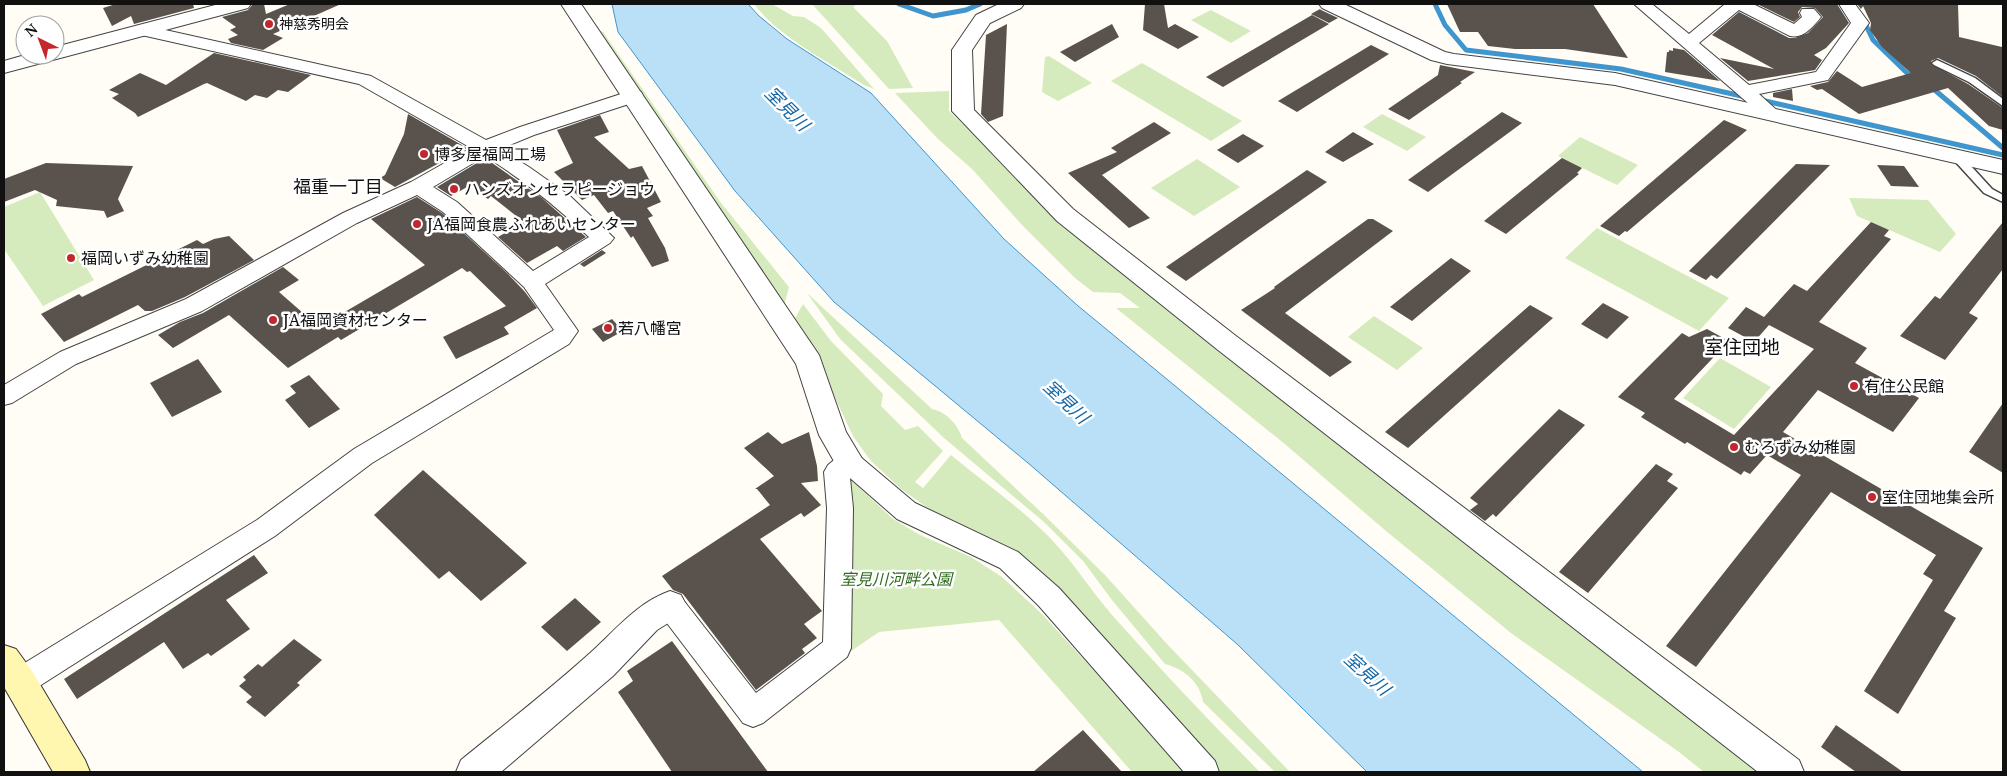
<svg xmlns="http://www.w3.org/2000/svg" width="2007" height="776" font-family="'Noto Serif','Noto Sans JP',serif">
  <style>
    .green { fill: #d5ebbd }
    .water { fill: #b9e0f7; stroke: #3f96cf }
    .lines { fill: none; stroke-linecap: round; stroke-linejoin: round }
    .stream { stroke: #3f96cf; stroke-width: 5 }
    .building { fill: #5a524d }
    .service-casing { stroke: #444; stroke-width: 3 }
    .minor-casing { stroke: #444; stroke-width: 2 }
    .tertiary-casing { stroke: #444; stroke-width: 2 }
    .secondary-casing { stroke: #333; stroke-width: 2 }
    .service { fill: #fff; fill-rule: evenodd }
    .minor { fill: #fff; fill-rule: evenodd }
    .tertiary { fill: #fff; fill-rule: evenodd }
    .secondary { fill: #fff6b0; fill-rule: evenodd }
    .poi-dot { fill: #c4262e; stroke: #fff; stroke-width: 2 }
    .labels { text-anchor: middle; stroke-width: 5; stroke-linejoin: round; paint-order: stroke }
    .far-poi-label { font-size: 14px; fill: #111; stroke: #fff; text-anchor: start }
    .poi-label { font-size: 16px; fill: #111; stroke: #fff; text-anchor: start }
    .park-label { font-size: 16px; font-style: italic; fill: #2f6b1f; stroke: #fff }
    .water-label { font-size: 18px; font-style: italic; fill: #1768a6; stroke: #fff }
    .neighbourhood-label { font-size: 18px; fill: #111; stroke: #fff }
    .quarter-label { font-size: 19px; fill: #111; stroke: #fff }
  </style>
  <rect width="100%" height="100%" fill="#fffdf5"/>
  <path class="green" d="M 754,4 L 772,4 L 793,16 L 804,17 L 821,28 L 874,89 L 864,85 C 829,62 779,37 754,4 Z
    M 812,4 L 857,4 L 853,7 L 887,41 L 913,88 L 889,89 Z
    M 1211,10 L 1251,31 L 1231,43 L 1191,20 Z
    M 594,28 L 603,32 L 721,203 L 789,287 L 783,310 Z
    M 1049,56 L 1092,83 L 1058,101 L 1042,92 L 1045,57 Z
    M 1142,63 L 1242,121 L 1211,141 L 1111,81 Z
    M 949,91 L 949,111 L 1072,232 L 1223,355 L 1528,588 L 1764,772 L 1704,772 L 1679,752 L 1511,633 L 1386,531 L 1286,445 L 1116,308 L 1140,308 L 1120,293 L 1093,292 L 1075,278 L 1022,225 L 973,170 L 937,138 L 895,93 Z
    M 1382,114 L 1426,137 L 1407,151 L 1363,127 Z
    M 1580,137 L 1638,165 L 1617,185 L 1558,156 Z
    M 1197,159 L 1240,187 L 1194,216 L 1151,188 Z
    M 40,192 L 94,280 L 43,306 L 4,249 L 4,207 Z
    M 1849,198 L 1928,200 L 1956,234 L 1940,252 L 1857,216 Z
    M 1597,228 L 1729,298 L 1699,331 L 1565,258 Z
    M 807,293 L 932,409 C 946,412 958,424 962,438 L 1042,513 L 1105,575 L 1167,644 L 1290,772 L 1275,772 L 1203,702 C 1200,682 1184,669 1165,664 L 1112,600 L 1083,561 L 1044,522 L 944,438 L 840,339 Z
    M 803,304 L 831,341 L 883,394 L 881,406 L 905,430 L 918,426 L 943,451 L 915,482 L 923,488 L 951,455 C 981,480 1014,503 1042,530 C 1069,555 1088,587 1112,615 C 1160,669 1209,721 1260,772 L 1217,772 L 1125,672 L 932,511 L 901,489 L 870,460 L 853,436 L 828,383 L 794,320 Z
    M 1374,316 L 1423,348 L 1397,370 L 1348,337 Z
    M 1720,358 L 1771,387 L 1734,429 L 1683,398 Z
    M 850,479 L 893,519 L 920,535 L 971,557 L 1002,577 L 1042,614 L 1187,772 L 1132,772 L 999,620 L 879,632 L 819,673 Z"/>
  <path class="water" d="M 612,4 L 748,4 L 759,16 L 787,39 L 871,93 L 1004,239 L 1077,305 L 1643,772 L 1367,772 L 1237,644 L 1028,463 L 834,302 L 735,191 L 618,32 Z"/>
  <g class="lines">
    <path class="stream" d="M 899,4 L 933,16 L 966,10 L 980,4
      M 1435,4 L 1445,25 L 1466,50 L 1621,69 L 1746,97
      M 1863,19 L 1873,40 L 1907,73 L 1915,77
      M 1930,86 L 2003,148
      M 1761,100 L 2003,155"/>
  </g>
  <path class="building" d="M 116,4 L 193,4 L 194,8 L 134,24 L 131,16 L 112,26 L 103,8 Z
    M 253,4 L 264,4 L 266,14 L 290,4 L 341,4 L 273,34 L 283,38 L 263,50 L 231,43 L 228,39 L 238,35 L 230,30 L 236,27 L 222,17 L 248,10 Z
    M 1145,4 L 1164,4 L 1168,28 L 1175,24 L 1199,37 L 1178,49 L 1143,30 Z
    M 1447,4 L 1593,4 L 1628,58 L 1565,49 L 1515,49 L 1488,46 L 1478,32 L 1460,32 Z
    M 1757,4 L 1837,4 L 1849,23 L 1826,48 L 1814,55 L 1822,60 L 1815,70 L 1748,81 L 1720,58 L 1774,69 L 1712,35 L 1739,12 L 1789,38 L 1795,38 L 1808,33 L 1823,17 L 1815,8 L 1802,7 L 1798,12 L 1800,17 L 1794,22 Z
    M 1857,4 L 1958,4 L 1959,37 L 2002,47 L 2003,97 L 1976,76 L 1938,58 L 1931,61 L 1931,64 L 1968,84 L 2003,108 L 2003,130 L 1989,126 L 1948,88 L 1859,114 L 1822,89 L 1817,90 L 1810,86 L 1828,82 L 1837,71 L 1862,87 L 1911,73 L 1882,47 L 1870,30 L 1871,23 L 1863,6 L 1861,9 Z
    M 1320,9 L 1321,10 L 1338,18 L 1329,23 L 1311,14 Z
    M 1312,15 L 1329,24 L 1223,87 L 1206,77 Z
    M 1007,24 L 1003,116 L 988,122 L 981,114 L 986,35 Z
    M 1112,24 L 1119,37 L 1075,62 L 1060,52 Z
    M 1371,45 L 1389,54 L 1297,112 L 1278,101 Z
    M 1673,48 L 1684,50 L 1720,81 L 1665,72 L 1667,52 L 1669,52 L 1669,50 L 1673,51 Z
    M 214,53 L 311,75 L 288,92 L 278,90 L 267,98 L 255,95 L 246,101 L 207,83 L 204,84 L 138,117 L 135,113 L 112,98 L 119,94 L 109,90 L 140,73 L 166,85 Z
    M 1440,65 L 1475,72 L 1460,82 L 1462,83 L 1409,120 L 1388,109 L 1438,75 Z
    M 1792,89 L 1793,101 L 1773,97 L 1773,93 Z
    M 1502,112 L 1522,123 L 1428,192 L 1408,180 Z
    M 408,114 L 467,148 L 395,187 L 380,178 L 385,175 L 404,134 Z
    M 600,115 L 609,132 L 594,137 L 629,169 L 642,166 L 661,202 L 647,208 L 653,216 L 648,218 L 665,248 L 669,261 L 652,267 L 633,236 L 631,238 L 613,211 L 608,213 L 594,195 L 582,200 L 554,172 L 573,163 L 557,130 Z
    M 1724,120 L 1747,130 L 1627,232 L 1625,231 L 1619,236 L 1600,226 Z
    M 1154,122 L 1171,133 L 1102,175 L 1150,218 L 1129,228 L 1068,173 L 1117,152 L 1111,148 Z
    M 1353,132 L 1374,144 L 1343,162 L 1325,152 Z
    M 1243,134 L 1264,146 L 1238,163 L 1217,150 Z
    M 485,158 L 542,198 L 586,237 L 563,251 L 557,246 L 527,263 L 498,237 L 524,222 L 491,196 L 488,199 L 469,186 L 451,196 L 437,187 Z
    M 1562,158 L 1582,168 L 1577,173 L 1579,174 L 1506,234 L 1484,221 Z
    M 46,163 L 133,166 L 118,199 L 124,211 L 107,218 L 104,211 L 56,206 L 57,200 L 35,190 L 4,202 L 4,179 Z
    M 1796,164 L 1830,165 L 1717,279 L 1711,275 L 1706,280 L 1689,271 Z
    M 1877,165 L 1904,166 L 1919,187 L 1891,186 Z
    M 1307,170 L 1327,182 L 1186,281 L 1166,267 Z
    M 417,197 L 442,213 L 508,274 L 525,292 L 537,308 L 504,327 L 509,334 L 456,359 L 443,337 L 506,306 L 470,271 L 467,272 L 462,268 L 341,340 L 338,337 L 288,368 L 229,315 L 173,348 L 158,335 L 180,322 L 203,313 L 283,267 L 299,280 L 279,292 L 319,327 L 425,265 L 371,219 Z
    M 1368,219 L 1373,219 L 1393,231 L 1285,313 L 1352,362 L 1330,377 L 1241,310 L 1275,288 L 1274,287 Z
    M 1871,222 L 1889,230 L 1884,236 L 1891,239 L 1819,322 L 1867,348 L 1855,363 L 1919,398 L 1893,432 L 1818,390 L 1783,432 L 1983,548 L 1944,611 L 1956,618 L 1898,714 L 1864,691 L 1933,580 L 1923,574 L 1936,555 L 1831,492 L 1696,667 L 1666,646 L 1801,475 L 1767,455 L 1750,474 L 1744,471 L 1741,475 L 1687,442 L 1685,444 L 1641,417 L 1645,413 L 1618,397 L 1682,333 L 1689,337 L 1707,329 L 1729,341 L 1674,399 L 1734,435 L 1814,349 L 1769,325 L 1754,342 L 1728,328 L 1746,307 L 1764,317 L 1794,284 L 1807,291 Z
    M 2003,222 L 2003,269 L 1969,313 L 1978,318 L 1945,360 L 1900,336 L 1935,296 L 1940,299 Z
    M 229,236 L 254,260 L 185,297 L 152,311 L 145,311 L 138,305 L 64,342 L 41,314 L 79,294 L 82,297 L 197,240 L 203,244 L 214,239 Z
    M 602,250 L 606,253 L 584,267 L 580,264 Z
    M 1451,258 L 1471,271 L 1412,321 L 1390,307 Z
    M 1603,303 L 1629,317 L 1607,339 L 1581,324 Z
    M 1530,305 L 1553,318 L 1408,448 L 1385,432 Z
    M 612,319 L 623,331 L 603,342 L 592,329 Z
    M 198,359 L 222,392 L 172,417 L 150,383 Z
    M 309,375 L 340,409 L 309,428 L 285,400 L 296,393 L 290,386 Z
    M 2003,403 L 2003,473 L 1969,452 Z
    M 1559,409 L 1585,425 L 1496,517 L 1493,514 L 1485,521 L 1470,510 L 1478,504 L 1470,498 Z
    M 768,432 L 782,444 L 809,432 L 817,466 L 818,481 L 801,483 L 821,505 L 804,517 L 801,513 L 760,539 L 822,611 L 804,624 L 817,638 L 802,649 L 805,653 L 756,690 L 683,594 L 673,590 L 662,576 L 770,505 L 757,489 L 755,489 L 774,476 L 744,448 Z
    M 1656,464 L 1673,474 L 1667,481 L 1678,488 L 1588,593 L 1559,572 Z
    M 423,470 L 527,563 L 481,601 L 449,571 L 439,579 L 374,515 Z
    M 254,555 L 268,573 L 226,600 L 250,629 L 211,656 L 208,653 L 183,669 L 164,642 L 77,699 L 64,679 Z
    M 575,598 L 601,622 L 567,651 L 541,627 Z
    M 294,639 L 322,660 L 297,683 L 300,685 L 265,717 L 246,702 L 252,697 L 239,686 L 246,680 L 243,677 L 258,664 L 262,667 Z
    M 672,641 L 768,772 L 672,772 L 618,692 L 633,681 L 627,671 Z
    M 1836,725 L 1903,772 L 1856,772 L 1821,747 Z
    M 1083,730 L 1122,772 L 1033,772 Z"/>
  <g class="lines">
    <defs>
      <path id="service" d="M 1937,60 L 1975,78 L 2003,99 L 2003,106 L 1969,82 L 1934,65 L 1932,63 Z
        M 1956,153 L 1960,154 L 1992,189 L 2003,195 L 2003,202 L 1984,193 L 1952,158 L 1951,156 Z"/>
      <path id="minor" d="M 1634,4 L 1652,4 L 1689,34 L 1725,4 L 1753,4 L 1794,24 L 1802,17 L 1800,13 L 1802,9 L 1814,9 L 1821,17 C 1813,27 1803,39 1790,36 L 1739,10 L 1699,43 L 1749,85 L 1816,72 L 1851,23 L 1839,4 L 1855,4 L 1869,23 L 1828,80 L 1759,94 L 1780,113 L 1778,117 L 1771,119 L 1764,117 Z
        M 143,25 L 371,76 L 486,140 L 520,127 L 627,92 L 634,90 L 641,92 L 643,96 L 641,100 L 534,135 L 500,149 L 529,167 L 570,196 L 614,238 L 610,243 L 545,284 L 578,331 L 569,344 L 372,463 L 275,536 L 30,692 L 20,696 L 10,692 L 5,682 L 10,672 L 257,520 L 354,449 L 554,330 L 524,287 L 443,212 L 417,195 L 357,223 L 202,311 L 76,364 L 12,403 L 4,405 L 4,385 L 60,352 L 186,299 L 343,213 L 411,182 L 471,148 L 359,84 L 137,34 L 134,30 L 137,26 ZM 485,156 C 523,180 556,206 589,237 L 533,271 L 457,202 L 433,187 Z
        M 849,452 L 858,455 L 915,503 L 1018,552 L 1059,588 L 1215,761 L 1219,772 L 1184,772 L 1039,606 L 1000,568 L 897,519 L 850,478 L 853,508 L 851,648 L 847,657 L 763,723 L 753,727 L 743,723 L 660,614 L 656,605 L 660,596 L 670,593 L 680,596 L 756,693 L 823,642 L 827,508 L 824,472 L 828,465 L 840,455 Z"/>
      <path id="tertiary" d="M 219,4 L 251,4 L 248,8 L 4,73 L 4,61 L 25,55 L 55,55 L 55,47 Z
        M 561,4 L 581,4 L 819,355 L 846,432 L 864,462 L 859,470 L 849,474 L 839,470 L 819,435 L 796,364 Z
        M 999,4 L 1024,4 L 1021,8 L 990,23 L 972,50 L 974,110 L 1073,209 L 1236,336 L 1799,760 L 1804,772 L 1758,772 L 1218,350 L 1057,221 L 952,111 L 952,50 L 976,15 Z
        M 1319,4 L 1344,4 L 1445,52 L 1454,54 L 1615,73 L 2003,160 L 2003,174 L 1615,85 L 1447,64 L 1431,60 L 1322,8 Z
        M 670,591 L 681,595 L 686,605 L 681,615 L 657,630 L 613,676 L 501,772 L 456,772 L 461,760 C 504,725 548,691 589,654 C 615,631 636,603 670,591 Z"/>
      <path id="secondary" d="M 4,645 L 16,649 L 32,671 L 85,760 L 90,772 L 53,772 L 4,687 Z"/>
    </defs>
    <use href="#service" class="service-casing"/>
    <use href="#minor" class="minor-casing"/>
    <use href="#tertiary" class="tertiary-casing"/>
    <use href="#secondary" class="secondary-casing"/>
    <use href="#service" class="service"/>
    <use href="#minor" class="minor"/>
    <use href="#tertiary" class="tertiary"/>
    <use href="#secondary" class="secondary"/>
  </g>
  <g class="poi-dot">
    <circle cx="269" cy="24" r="5"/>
    <circle cx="424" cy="154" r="5"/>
    <circle cx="454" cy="189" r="5"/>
    <circle cx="417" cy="224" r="5"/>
    <circle cx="71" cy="258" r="5"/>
    <circle cx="273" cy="320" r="5"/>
    <circle cx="608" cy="328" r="5"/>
    <circle cx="1854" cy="386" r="5"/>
    <circle cx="1734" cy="447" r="5"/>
    <circle cx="1872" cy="497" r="5"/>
  </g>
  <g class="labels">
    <g class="far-poi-label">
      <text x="279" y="29">神慈秀明会</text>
    </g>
    <g class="poi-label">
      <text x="434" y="160">博多屋福岡工場</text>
      <text x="464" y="195">ハンズオンセラピージョウ</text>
      <text x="427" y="230">JA福岡食農ふれあいセンター</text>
      <text x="81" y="264">福岡いずみ幼稚園</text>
      <text x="283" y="326">JA福岡資材センター</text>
      <text x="618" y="334">若八幡宮</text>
      <text x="1864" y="392">有住公民館</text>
      <text x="1744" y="453">むろずみ幼稚園</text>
      <text x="1882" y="503">室住団地集会所</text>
    </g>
    <g class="park-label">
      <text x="896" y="585">室見川河畔公園</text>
    </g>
    <g class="water-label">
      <text transform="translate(787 109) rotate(45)" y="6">室見川</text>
      <text transform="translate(1066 402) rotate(43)" y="6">室見川</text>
      <text transform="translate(1367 674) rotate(42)" y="6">室見川</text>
    </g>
    <g class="neighbourhood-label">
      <text x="338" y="193">福重一丁目</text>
    </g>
    <g class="quarter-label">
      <text x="1742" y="354">室住団地</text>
    </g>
  </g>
  <rect width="2007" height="776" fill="none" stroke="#111111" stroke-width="10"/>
  <g transform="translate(40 40) rotate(318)"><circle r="24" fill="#ffffff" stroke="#a0a0a0"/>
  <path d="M0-4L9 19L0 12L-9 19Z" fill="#c4262e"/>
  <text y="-8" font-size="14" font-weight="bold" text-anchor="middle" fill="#111111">N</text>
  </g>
</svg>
